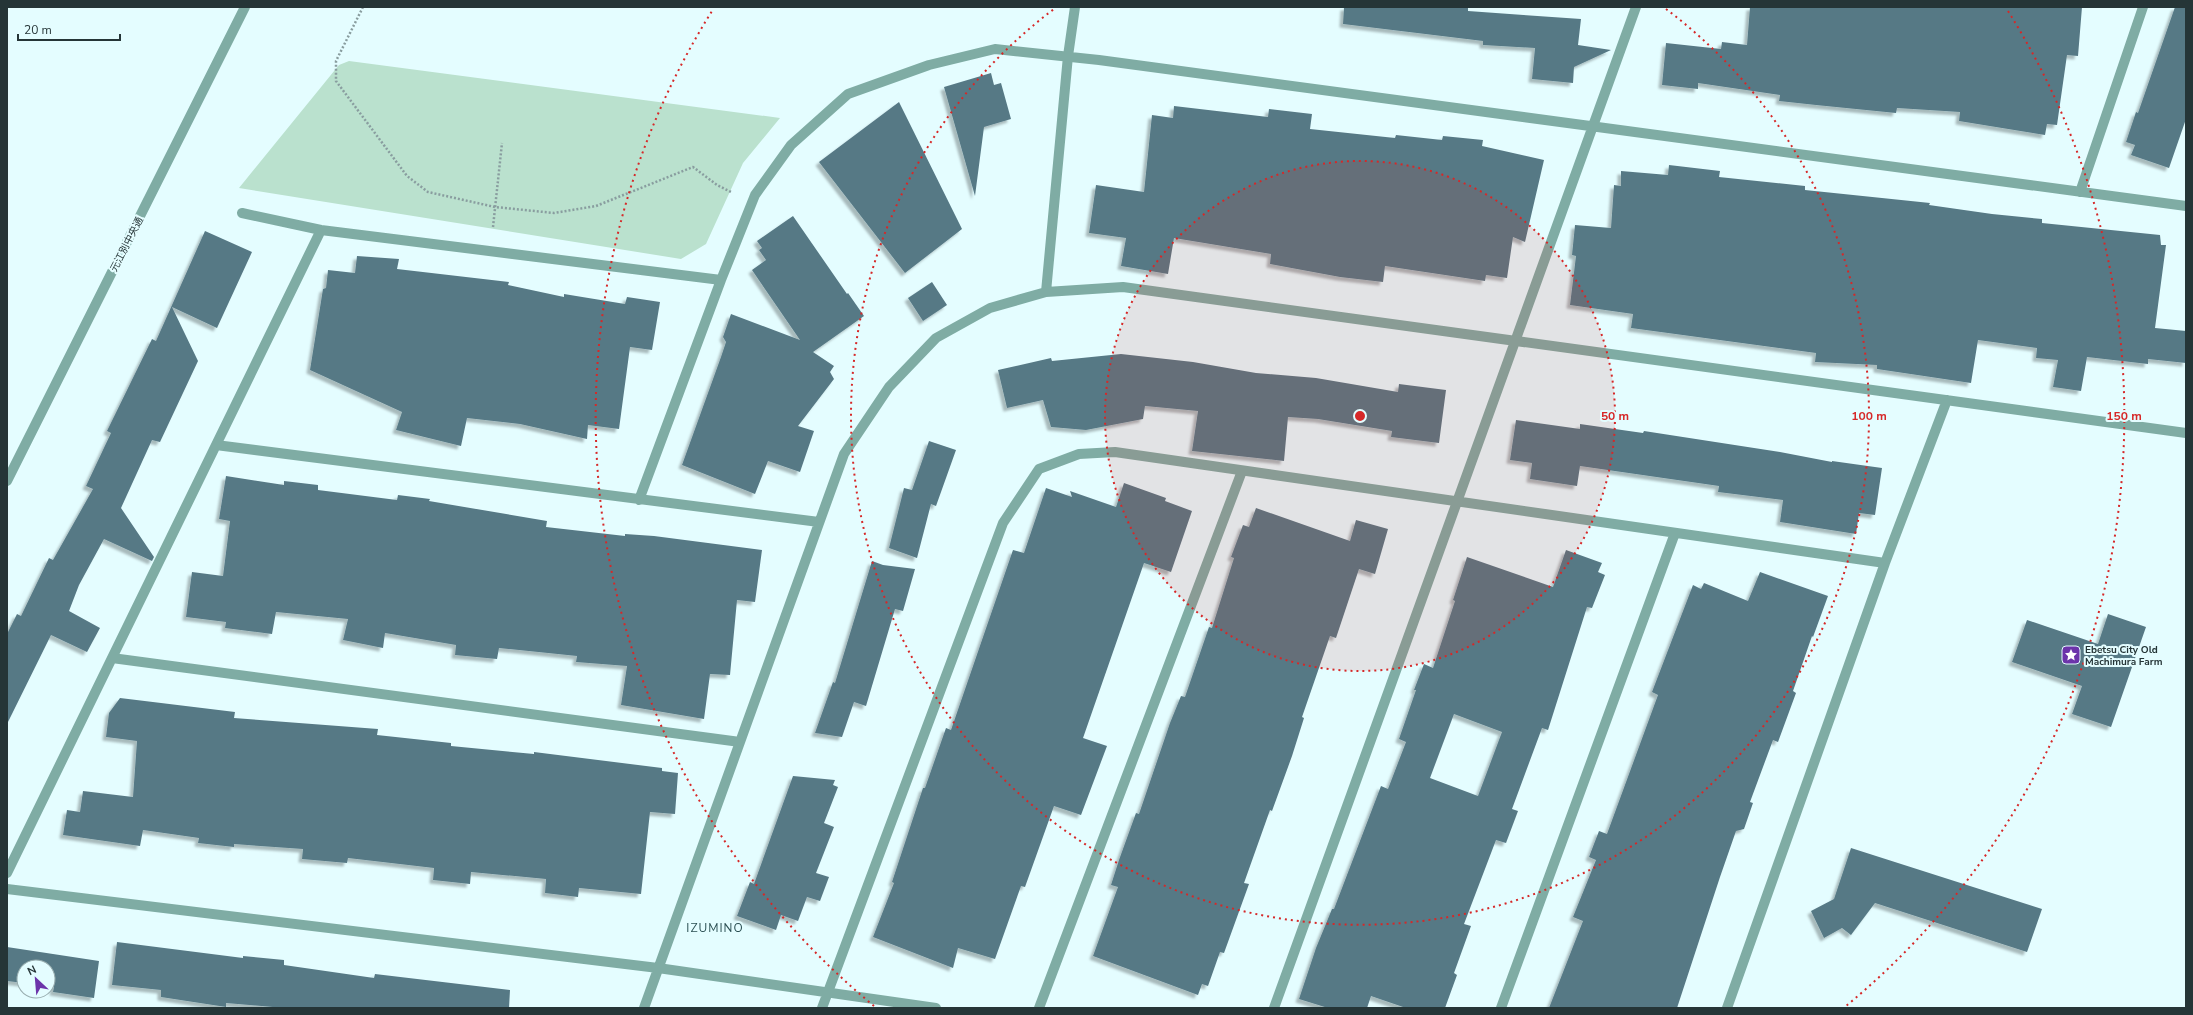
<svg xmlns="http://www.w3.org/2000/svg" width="2193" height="1015" font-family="'Nunito Sans','Noto Sans JP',sans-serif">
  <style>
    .green { fill: #bae1ce }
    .building { fill: #577985; fill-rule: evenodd; filter: url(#shadow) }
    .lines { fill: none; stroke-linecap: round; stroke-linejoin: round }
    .path { stroke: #899d9f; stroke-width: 2.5; stroke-dasharray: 2 2; stroke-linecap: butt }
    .minor { stroke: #7faca4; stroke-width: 10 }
    .ring { fill: none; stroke: #d62828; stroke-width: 2; stroke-dasharray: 2 4 }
    .labels { text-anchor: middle; stroke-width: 4; stroke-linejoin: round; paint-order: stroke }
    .street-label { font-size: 10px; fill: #253537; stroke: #e4fdff }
    .poi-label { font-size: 10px; font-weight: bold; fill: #253537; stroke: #e4fdff; text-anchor: start }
    .quarter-label { font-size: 12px; letter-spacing: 1px; fill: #2a4e52; stroke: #e4fdff }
    .centre { fill: #d62828; stroke: #e4fdff; stroke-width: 2 }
    .ring-label { font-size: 12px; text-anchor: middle; font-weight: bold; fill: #d62828; stroke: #e4fdff; stroke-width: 4; stroke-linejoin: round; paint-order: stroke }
  </style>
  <defs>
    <filter id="shadow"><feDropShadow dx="-3.5" dy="3.5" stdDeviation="1" flood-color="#0004"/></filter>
  </defs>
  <rect width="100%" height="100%" fill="#e4fdff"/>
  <path class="green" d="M 349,61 L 780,118 L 743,163 L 706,244 L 681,259 L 239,188 L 339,65 Z"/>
  <path class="building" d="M 1344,7 L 1468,7 L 1468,11 L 1581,19 L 1578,45 L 1611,50 L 1574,67 L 1573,83 L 1532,79 L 1535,48 L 1483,45 L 1483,41 L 1343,24 Z
    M 1750,7 L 2082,7 L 2078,56 L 2067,55 L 2057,125 L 2047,124 L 2045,135 L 1959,121 L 1960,112 L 1897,108 L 1896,113 L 1816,105 L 1779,101 L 1780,95 L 1698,83 L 1698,89 L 1662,85 L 1666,43 L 1721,49 L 1722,42 L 1747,45 Z
    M 2175,7 L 2186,7 L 2186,119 L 2169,168 L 2131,155 L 2135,145 L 2126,142 L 2136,112 L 2138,113 Z
    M 991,73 L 994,85 L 1001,83 L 1011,119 L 984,127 L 975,196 L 944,87 Z
    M 899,102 L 962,229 L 905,273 L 819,162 Z
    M 1174,106 L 1268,117 L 1269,109 L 1312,114 L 1310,129 L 1395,138 L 1396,135 L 1442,140 L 1443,136 L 1483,140 L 1482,146 L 1544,160 L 1525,242 L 1513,237 L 1507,278 L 1486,275 L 1485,281 L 1385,266 L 1383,282 L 1340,277 L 1270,264 L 1271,254 L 1174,238 L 1168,274 L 1121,266 L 1126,238 L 1089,233 L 1096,185 L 1144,192 L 1152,115 L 1173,118 Z
    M 1669,165 L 1720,171 L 1719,177 L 1805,186 L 1805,190 L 1930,203 L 1929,205 L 1992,214 L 2042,219 L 2042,223 L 2160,235 L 2161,245 L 2166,245 L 2155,328 L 2186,331 L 2186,363 L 2148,359 L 2148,364 L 2087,357 L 2081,391 L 2053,387 L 2058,360 L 2036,358 L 2037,348 L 1978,340 L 1971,383 L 1877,369 L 1877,365 L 1815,362 L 1816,353 L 1631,328 L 1633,314 L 1570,305 L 1576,256 L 1572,255 L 1575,225 L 1611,228 L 1614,185 L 1621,186 L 1621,171 L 1668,175 Z
    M 793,216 L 847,294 L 848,293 L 864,316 L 813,352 L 834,366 L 830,372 L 834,379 L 798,426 L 814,431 L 800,472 L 768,461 L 755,494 L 682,465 L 721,357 L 726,342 L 723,337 L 731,314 L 800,340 L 752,270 L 766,260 L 759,250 L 762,248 L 757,241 Z
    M 205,231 L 252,252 L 217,328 L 172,307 L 198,361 L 160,442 L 152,440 L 121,508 L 154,557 L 152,561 L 104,539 L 79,585 L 69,611 L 100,628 L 87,652 L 51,635 L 7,724 L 7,634 L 17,614 L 21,616 L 49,558 L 53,560 L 93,489 L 86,486 L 111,433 L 107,431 L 152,339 L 156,341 Z
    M 357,256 L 399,259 L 397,269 L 509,282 L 508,285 L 564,297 L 564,294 L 625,304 L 627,297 L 660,302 L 652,350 L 630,347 L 619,429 L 588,425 L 587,439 L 520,424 L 467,418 L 461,446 L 396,430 L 402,412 L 310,370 L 323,289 L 326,288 L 328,270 L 355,273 Z
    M 932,282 L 947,305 L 923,321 L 908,298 Z
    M 1121,354 L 1193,362 L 1256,373 L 1316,378 L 1398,392 L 1399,384 L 1446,390 L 1439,443 L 1391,437 L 1392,431 L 1318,419 L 1288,417 L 1284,461 L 1192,451 L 1198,411 L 1145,406 L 1143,419 L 1086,430 L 1051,427 L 1043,400 L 1007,408 L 998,370 L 1051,358 L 1052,361 Z
    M 1516,420 L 1580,429 L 1580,424 L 1643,433 L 1644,431 L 1780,452 L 1832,462 L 1832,461 L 1882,468 L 1875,515 L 1859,513 L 1856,534 L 1780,522 L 1783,500 L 1718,492 L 1719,486 L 1580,466 L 1577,486 L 1530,479 L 1532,463 L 1510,460 Z
    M 929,441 L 956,450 L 936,506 L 931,504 L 917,558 L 889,548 L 904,488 L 912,490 Z
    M 226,476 L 284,485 L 284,481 L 318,485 L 318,490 L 397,500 L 398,495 L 430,499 L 429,501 L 547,521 L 546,527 L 625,536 L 625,534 L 654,536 L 762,550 L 755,602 L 737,600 L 730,675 L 710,674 L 704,719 L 621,705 L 627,666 L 576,662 L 577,656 L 499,648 L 497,659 L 455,655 L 456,645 L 385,633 L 383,648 L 343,640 L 348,619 L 276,612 L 272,634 L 225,628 L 226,622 L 186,617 L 192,572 L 223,576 L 230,521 L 219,519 Z
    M 1124,483 L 1166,498 L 1165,501 L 1192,511 L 1171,572 L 1144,563 L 1083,738 L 1107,746 L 1081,815 L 1054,806 L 1025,887 L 1021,886 L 995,959 L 958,948 L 953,968 L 873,937 L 894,883 L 892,882 L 923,788 L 925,788 L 946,728 L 951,730 L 1013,550 L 1024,553 L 1046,488 L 1072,497 L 1070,491 L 1116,507 Z
    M 1256,508 L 1350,541 L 1356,520 L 1388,529 L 1375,574 L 1359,569 L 1336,638 L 1330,636 L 1302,717 L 1304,718 L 1292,756 L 1272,811 L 1270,810 L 1244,883 L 1249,884 L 1224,953 L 1220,952 L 1208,986 L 1202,984 L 1198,995 L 1093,956 L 1118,887 L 1111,885 L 1119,860 L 1136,813 L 1139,814 L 1170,723 L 1181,696 L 1185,697 L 1209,627 L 1212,628 L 1234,558 L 1231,557 L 1243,525 L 1249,527 Z
    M 1566,550 L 1602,563 L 1598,572 L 1605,575 L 1592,608 L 1587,607 L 1548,730 L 1542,728 L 1512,809 L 1518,811 L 1506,843 L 1496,840 L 1464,924 L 1471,926 L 1454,973 L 1457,975 L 1445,1008 L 1406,1008 L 1371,996 L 1367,1008 L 1328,1008 L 1299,999 L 1316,948 L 1332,909 L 1334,909 L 1381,786 L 1388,789 L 1406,742 L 1399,739 L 1416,690 L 1414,690 L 1424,664 L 1433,668 L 1455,601 L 1453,600 L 1467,557 L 1553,587 ZM 1454,714 L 1502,732 L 1478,796 L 1430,778 Z
    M 872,561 L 883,565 L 915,569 L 903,611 L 895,609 L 866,706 L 854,702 L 842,737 L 815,733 L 833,682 L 835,683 Z
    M 1760,572 L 1828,596 L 1813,637 L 1812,636 L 1793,691 L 1796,693 L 1778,742 L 1773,740 L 1750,802 L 1753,803 L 1744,829 L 1736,831 L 1720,877 L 1677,1008 L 1549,1008 L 1583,921 L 1573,917 L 1596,860 L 1589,857 L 1599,831 L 1607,834 L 1658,695 L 1652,692 L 1693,585 L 1701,589 L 1704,583 L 1748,601 Z
    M 2108,614 L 2146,627 L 2111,727 L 2072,714 L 2082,686 L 2012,662 L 2027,620 L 2098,644 Z
    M 120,698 L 235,712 L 234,718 L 378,729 L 377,735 L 451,743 L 451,746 L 534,754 L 534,752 L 662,768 L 662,771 L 678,773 L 675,814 L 650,812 L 641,894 L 579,888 L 578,897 L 545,893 L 546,879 L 471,872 L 470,884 L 433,880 L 434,868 L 348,858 L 347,863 L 302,859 L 303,849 L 234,844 L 234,847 L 198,843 L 199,838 L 143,830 L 140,846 L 63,835 L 67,810 L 80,812 L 83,791 L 133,797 L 137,741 L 106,737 L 109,713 Z
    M 793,776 L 835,780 L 833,785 L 838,787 L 824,823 L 834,827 L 816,873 L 829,877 L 820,901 L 807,897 L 798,921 L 781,915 L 776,930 L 737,916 L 750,882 L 754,884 Z
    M 1851,848 L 2042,909 L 2027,952 L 1875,903 L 1851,935 L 1842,928 L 1824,938 L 1811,911 L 1834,899 Z
    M 117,942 L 243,958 L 243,956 L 284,960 L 284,965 L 374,978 L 375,974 L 510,990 L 509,1008 L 284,1008 L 226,1003 L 226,1007 L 161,997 L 161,990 L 112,985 Z
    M 7,947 L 99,961 L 94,998 L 53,992 L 54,987 L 48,987 L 48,967 L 24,967 L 24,983 L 7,981 Z"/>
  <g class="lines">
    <path class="path" d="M 363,7 L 336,61 L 336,81 L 407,176 L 428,192 L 495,207 L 554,213 L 596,206 L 693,167 L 717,185 L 731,192
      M 493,227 L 502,143"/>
    <path class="minor" d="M 2080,192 L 2143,7
      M 242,213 L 321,230 L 721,280
      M 1046,292 L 1068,56 L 1075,7
      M 216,445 L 819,522
      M 7,481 L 245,7
      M 639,500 L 721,280 L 755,195 L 791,145 L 848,94 L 929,65 L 995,49 L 1099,60 L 2186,206
      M 112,658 L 740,742
      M 7,873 L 321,230
      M 7,889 L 658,968 L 936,1008
      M 644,1008 L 844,454 L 889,387 L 936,338 L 990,308 L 1046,292 L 1123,287 L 2186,433
      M 822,1008 L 1003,523 L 1039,469 L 1079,454 L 1115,452 L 1885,563
      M 1039,1008 L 1242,471
      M 1274,1008 L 1636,7
      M 1501,1008 L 1675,533
      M 1727,1008 L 1885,563 L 1947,400"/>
  </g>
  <circle cx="1360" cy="416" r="255" fill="#d62828" fill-opacity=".12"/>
  <g class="ring">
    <circle cx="1360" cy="416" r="255"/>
    <path d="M1666 9A509 509 0 1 1 1054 9"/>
    <path d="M874 1006A764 764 0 0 1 712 11M2008 11A764 764 0 0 1 1846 1006"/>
  </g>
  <defs>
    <symbol id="sight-square" viewBox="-11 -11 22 22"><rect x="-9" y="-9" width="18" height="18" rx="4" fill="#6c34aa" stroke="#e4fdff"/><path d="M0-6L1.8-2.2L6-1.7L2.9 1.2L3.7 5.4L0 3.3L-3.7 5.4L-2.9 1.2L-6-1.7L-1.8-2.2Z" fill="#fff"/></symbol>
  </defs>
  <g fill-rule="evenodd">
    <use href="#sight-square" x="2060" y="644" width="22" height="22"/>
  </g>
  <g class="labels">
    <g class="street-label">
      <text transform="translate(126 244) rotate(-63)" y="4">元江別中央通</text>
    </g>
    <g class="poi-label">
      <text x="2085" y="653">Ebetsu City Old<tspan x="2085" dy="12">Machimura Farm</tspan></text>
    </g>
    <g class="quarter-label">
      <text x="715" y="932">IZUMINO</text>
    </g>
  </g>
  <circle cx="1360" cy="416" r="6" class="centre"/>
  <g class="ring-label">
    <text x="1615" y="420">50 m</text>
    <text x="1869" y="420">100 m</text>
    <text x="2124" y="420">150 m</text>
  </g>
  <rect width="2193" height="1015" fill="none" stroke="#253537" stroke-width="16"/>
  <g transform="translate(36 979) rotate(334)"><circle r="19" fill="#e4fdff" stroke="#98adaf"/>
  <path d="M0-3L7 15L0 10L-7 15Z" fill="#6c34aa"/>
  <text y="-6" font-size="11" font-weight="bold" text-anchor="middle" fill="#253537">N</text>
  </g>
  <path d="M18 34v6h102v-6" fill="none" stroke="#253537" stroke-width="2"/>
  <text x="24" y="34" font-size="12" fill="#253537" stroke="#e4fdff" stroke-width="3" paint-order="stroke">20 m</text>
</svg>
